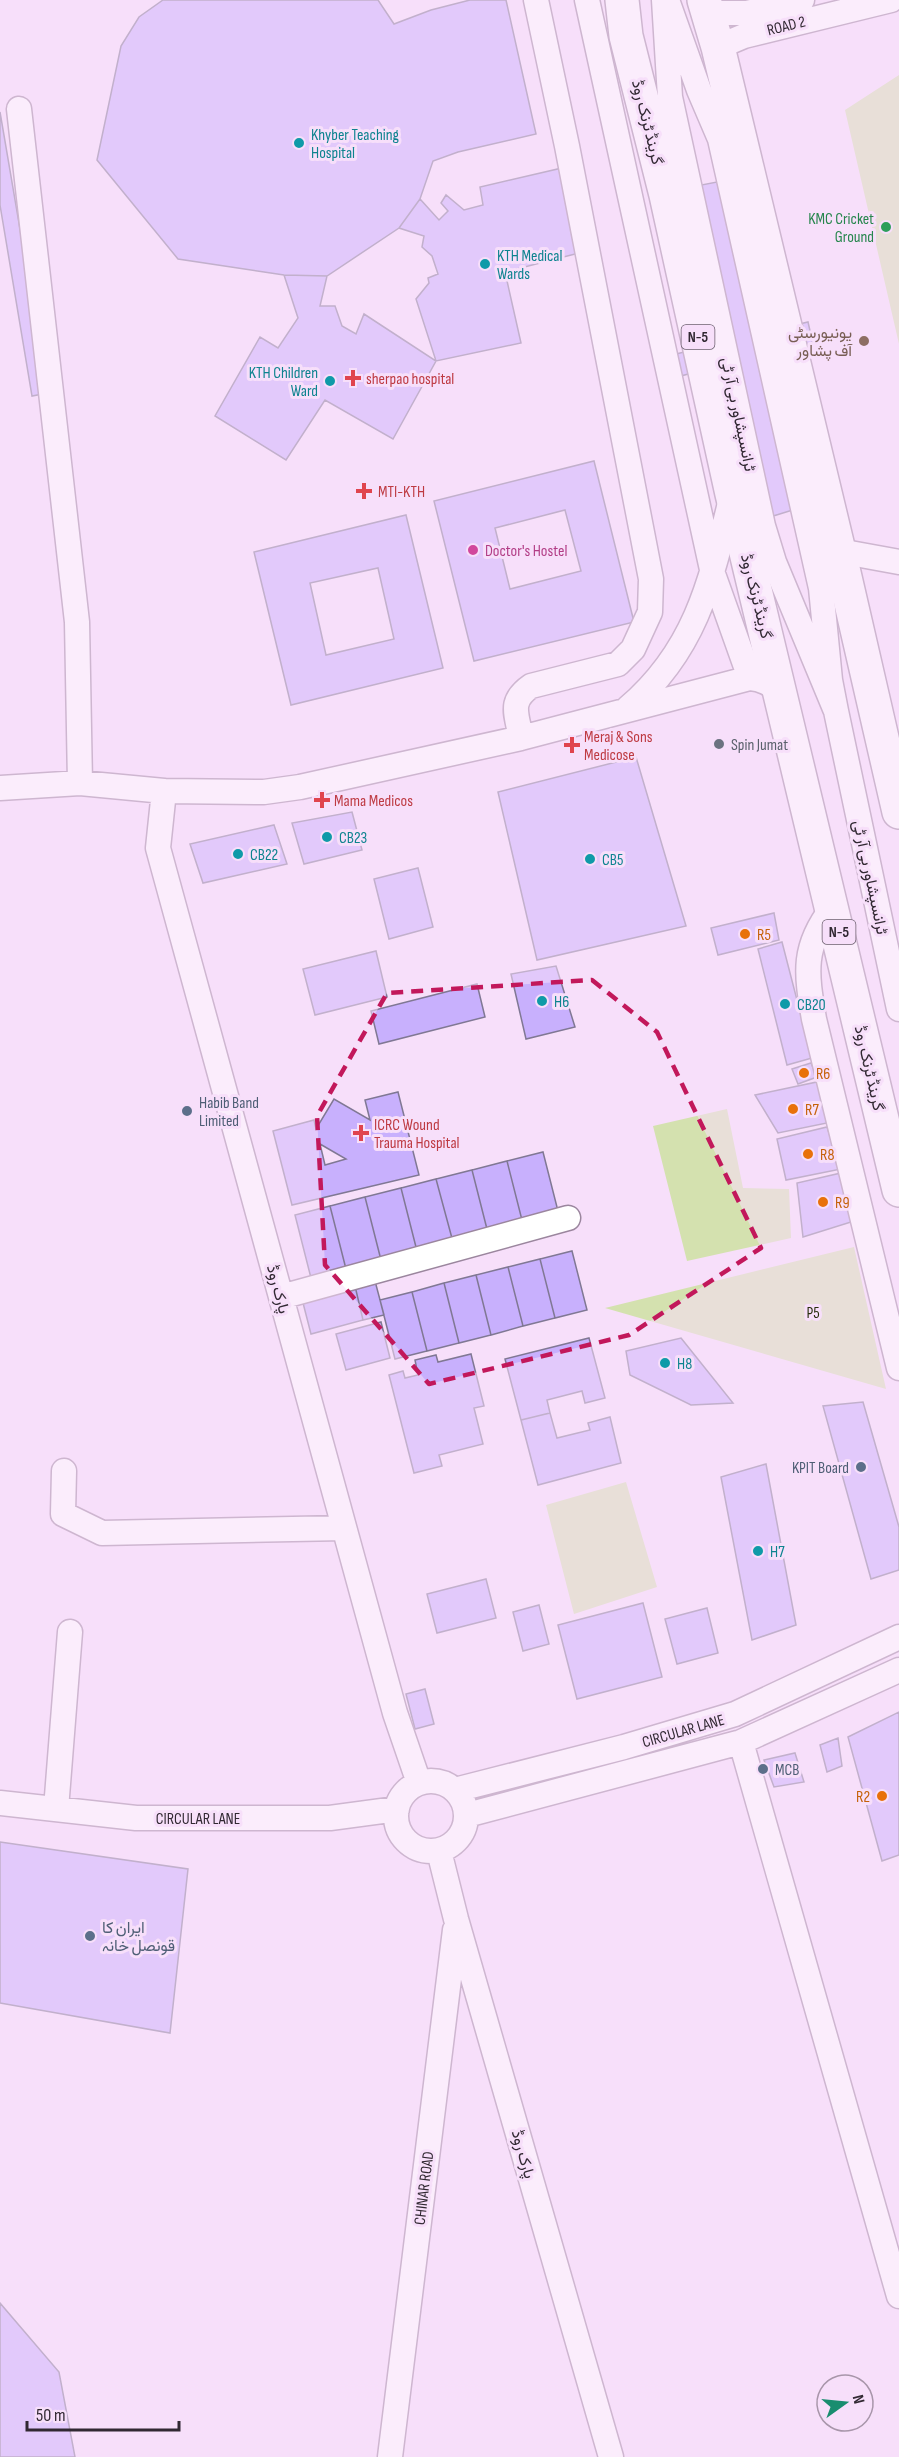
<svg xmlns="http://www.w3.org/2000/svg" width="899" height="2457" font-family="'Sofia Sans Condensed',Vazirmatn,sans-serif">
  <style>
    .green { fill: #d4e1af }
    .building { fill: #c8b0fd; stroke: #807894; stroke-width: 1.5; fill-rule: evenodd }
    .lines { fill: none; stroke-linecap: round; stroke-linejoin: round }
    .minor-casing { stroke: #9b869e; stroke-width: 27 }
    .highway-casing { stroke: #9b869e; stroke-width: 36 }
    .minor { stroke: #fff; stroke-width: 24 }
    .highway { stroke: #fff; stroke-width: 33 }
    .marked { fill: none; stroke: #c2185b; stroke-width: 4.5; stroke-dasharray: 12 8; stroke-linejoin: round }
    .culture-dot { fill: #0f9aa8; stroke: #f7dffa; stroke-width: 2 }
    .leisure-dot { fill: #2e9e5b; stroke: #f7dffa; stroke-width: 2 }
    .education-dot { fill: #8d6e63; stroke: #f7dffa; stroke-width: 2 }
    .health-dot { fill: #e0444e; stroke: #f7dffa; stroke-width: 2 }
    .hotel-dot { fill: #d1479c; stroke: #f7dffa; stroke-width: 2 }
    .worship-dot { fill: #6b7280; stroke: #f7dffa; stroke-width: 2 }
    .food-dot { fill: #e8710a; stroke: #f7dffa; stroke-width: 2 }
    .service-dot { fill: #5c6f8a; stroke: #f7dffa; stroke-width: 2 }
    .labels { text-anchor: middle; stroke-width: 6; stroke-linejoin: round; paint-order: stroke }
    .shield { fill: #f7dffa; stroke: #6c5f6e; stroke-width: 1.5 }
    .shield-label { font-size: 15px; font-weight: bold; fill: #312832 }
    .street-label { font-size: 16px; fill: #312832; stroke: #f7dffa }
    .culture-label { font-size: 16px; fill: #0d838f; stroke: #f7dffa; text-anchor: start }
    .leisure-label { font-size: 16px; fill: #27864d; stroke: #f7dffa; text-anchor: end }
    .education-label { font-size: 16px; fill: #785e54; stroke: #f7dffa; text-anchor: end }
    .health-label { font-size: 16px; fill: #be3a42; stroke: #f7dffa; text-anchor: start }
    .hotel-label { font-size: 16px; fill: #b23c85; stroke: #f7dffa; text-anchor: start }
    .worship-label { font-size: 16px; fill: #5b616d; stroke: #f7dffa; text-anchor: start }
    .food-label { font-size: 16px; fill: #c56008; stroke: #f7dffa; text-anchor: start }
    .service-label { font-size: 16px; fill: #4e5e75; stroke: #f7dffa; text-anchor: start }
    .park-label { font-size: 16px; fill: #272e0b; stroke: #f7dffa }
  </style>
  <rect width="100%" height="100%" fill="#f7dffa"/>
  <path class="green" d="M 899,75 L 899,344 L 845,110 Z
    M 727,1109 L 743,1188 L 789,1189 L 791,1238 L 687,1261 L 653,1126 Z
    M 854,1247 L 886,1389 L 605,1308 Z
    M 626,1482 L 657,1587 L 574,1614 L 546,1505 Z"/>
  <path class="building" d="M 163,0 L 378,0 L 394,24 L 431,10 L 470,0 L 506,0 L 536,134 L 458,152 L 433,161 L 420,199 L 399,228 L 327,276 L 284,275 L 178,259 L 97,160 L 121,46 L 139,17 Z
    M 0,112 L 48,393 L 32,396 L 0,205 Z
    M 562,168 L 579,253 L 505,272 L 521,343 L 436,361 L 416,299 L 429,283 L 428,278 L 438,274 L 432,256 L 422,247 L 424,236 L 399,228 L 420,199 L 439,220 L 448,211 L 441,203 L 446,195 L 464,210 L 483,205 L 480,187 Z
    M 722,181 L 758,334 L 808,322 L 813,344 L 760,357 L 796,509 L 770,517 L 737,361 L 677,377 L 672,355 L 732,340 L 696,186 Z
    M 284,275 L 327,276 L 320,306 L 335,306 L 342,326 L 356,334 L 364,314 L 436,361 L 393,439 L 325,400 L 286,460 L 215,416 L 260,337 L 278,348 L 298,318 Z
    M 594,461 L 634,622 L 474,661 L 434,501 ZM 565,510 L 581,571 L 510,589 L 495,528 Z
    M 406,515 L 443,668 L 291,705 L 254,552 ZM 378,568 L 394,639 L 326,655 L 310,583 Z
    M 636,757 L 686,926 L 537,960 L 498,792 Z
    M 352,812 L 362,850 L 304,864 L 292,823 Z
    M 274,825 L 287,864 L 203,883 L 190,844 Z
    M 418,868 L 433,927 L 389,939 L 374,879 Z
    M 774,913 L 779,940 L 718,955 L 711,928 Z
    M 782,942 L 812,1058 L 787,1065 L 758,949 Z
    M 376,951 L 387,997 L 315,1015 L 303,969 Z
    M 556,966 L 575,1027 L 526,1039 L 511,974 Z
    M 477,984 L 485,1017 L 379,1044 L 371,1011 Z
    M 811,1063 L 817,1077 L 798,1084 L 792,1069 Z
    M 817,1082 L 827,1123 L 778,1133 L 755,1095 Z
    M 398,1092 L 419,1175 L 292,1205 L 273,1131 L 314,1120 L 316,1129 L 334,1099 L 370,1120 L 365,1100 ZM 320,1144 L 346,1159 L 325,1165 Z
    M 827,1127 L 841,1169 L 786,1180 L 777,1139 Z
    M 543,1152 L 559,1215 L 523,1224 L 507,1161 Z
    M 507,1161 L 523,1224 L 488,1233 L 472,1170 Z
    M 472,1170 L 488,1233 L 453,1242 L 436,1179 Z
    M 841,1173 L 851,1222 L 803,1237 L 797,1183 Z
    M 436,1179 L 453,1242 L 417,1251 L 401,1188 Z
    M 401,1188 L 417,1251 L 381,1260 L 365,1197 Z
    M 365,1197 L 381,1260 L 346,1269 L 330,1206 Z
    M 330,1206 L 346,1269 L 311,1278 L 295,1215 Z
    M 572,1251 L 587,1310 L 555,1318 L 540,1259 Z
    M 540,1259 L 555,1318 L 523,1326 L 508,1267 Z
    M 508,1267 L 523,1326 L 491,1335 L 476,1275 Z
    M 476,1275 L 491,1335 L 459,1343 L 444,1283 Z
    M 375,1281 L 384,1315 L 363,1320 L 355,1286 Z
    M 444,1283 L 459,1343 L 427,1351 L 412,1292 Z
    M 355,1286 L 363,1320 L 311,1334 L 302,1299 Z
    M 412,1292 L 427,1351 L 395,1359 L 380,1300 Z
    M 381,1322 L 390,1358 L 346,1370 L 336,1334 Z
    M 589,1338 L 605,1398 L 585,1403 L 582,1391 L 547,1400 L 550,1413 L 521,1420 L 505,1359 Z
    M 681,1338 L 733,1403 L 691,1405 L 630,1375 L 626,1351 Z
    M 471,1354 L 484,1406 L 474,1408 L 483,1444 L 439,1455 L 442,1466 L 414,1473 L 389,1375 L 403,1371 L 405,1378 L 418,1375 L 415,1360 L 436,1355 L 438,1362 Z
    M 863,1402 L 899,1527 L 899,1570 L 871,1579 L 823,1406 Z
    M 550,1413 L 557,1438 L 590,1430 L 588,1423 L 610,1417 L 621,1463 L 538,1485 L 521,1420 Z
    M 766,1464 L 796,1625 L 752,1640 L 721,1477 Z
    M 486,1579 L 496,1618 L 437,1633 L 427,1594 Z
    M 643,1603 L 662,1677 L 577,1699 L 558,1625 Z
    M 539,1605 L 549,1644 L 523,1651 L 513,1612 Z
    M 707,1608 L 718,1653 L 677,1664 L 665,1619 Z
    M 425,1689 L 434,1724 L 415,1729 L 406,1694 Z
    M 899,1712 L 899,1855 L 882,1861 L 848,1737 Z
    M 838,1738 L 842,1766 L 827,1772 L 820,1745 Z
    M 795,1753 L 804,1782 L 774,1787 L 764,1760 Z
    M 0,1842 L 188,1869 L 170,2033 L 0,2003 Z
    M 0,2303 L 59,2372 L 75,2457 L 0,2457 Z"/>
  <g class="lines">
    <defs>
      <path id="minor" d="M 587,0 L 713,574 L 750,678
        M 664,0 L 670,97 L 763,526 L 774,562 L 836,711 L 830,680 L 821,588 L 720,139 L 699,90 L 667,0
        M 708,13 L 747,13 L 802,0
        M 718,47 L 744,36 L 891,0
        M 19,109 L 77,622 L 80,783
        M 839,551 L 899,562
        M 628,708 C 696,650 711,581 731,499
        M 836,711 L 899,1009
        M 521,738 C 517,714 508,702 531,686 L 618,664 L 633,649 L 650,612 L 651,579 L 567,146 L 536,0
        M 0,788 L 80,783 L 164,791 L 264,792 L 300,787 L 521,738 L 750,678 C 763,679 770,684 780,692
        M 164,791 L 158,848 L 395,1713 L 419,1783
        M 833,907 C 802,947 806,972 814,1019 L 899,1368
        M 281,1297 L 568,1218
        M 64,1471 L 63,1514 L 102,1533 L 344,1528
        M 741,1742 L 899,2296
        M396 1816a35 35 0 1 1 70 0a35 35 0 1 1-70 0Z
        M 455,1790 L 624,1747 L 735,1714 L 899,1637
        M 0,1803 L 136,1818 L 330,1818 L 397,1809
        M 56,1809 L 70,1632
        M 467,1815 L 741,1742 L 899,1670
        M 439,1851 L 456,1919 L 611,2457
        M 390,2457 L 455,1930"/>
      <path id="highway" d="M 622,0 L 626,36 L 666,195 L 732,494 L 899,1190
        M 704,0 L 718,47 L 839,551 L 899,812"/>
    </defs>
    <use href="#minor" class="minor-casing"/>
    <use href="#highway" class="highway-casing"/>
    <use href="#minor" class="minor"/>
    <use href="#highway" class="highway"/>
  </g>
  <path d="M0 0H899V2457H0ZM 592,980 L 657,1032 L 761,1248 L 629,1335 L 429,1384 L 325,1265 L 317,1116 L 387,993 Z" fill="#f7dffa" fill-opacity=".55" fill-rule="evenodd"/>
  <path class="marked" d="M 592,980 L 657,1032 L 761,1248 L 629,1335 L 429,1384 L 325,1265 L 317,1116 L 387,993 Z"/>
  <g class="culture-dot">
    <circle cx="299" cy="143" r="6"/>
    <circle cx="485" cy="264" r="6"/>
    <circle cx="330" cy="381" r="6"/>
    <circle cx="327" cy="837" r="6"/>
    <circle cx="238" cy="854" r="6"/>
    <circle cx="590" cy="859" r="6"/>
    <circle cx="542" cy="1001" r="6"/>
    <circle cx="785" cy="1004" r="6"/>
    <circle cx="665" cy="1363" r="6"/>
    <circle cx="758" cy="1551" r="6"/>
  </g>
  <circle class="leisure-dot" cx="886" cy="227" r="6"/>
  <circle class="education-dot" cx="864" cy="341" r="6"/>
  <g class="health-dot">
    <path d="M350 369h6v6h6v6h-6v6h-6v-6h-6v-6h6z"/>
    <path d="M361 482h6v6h6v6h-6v6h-6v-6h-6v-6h6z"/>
    <path d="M569 736h6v6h6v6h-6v6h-6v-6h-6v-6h6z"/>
    <path d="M319 791h6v6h6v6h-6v6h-6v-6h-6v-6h6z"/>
    <path d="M358 1124h6v6h6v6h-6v6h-6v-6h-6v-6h6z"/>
  </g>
  <circle class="hotel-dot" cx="473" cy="550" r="6"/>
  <circle class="worship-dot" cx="719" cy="744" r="6"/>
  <g class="food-dot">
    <circle cx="745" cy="934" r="6"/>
    <circle cx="804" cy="1073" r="6"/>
    <circle cx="793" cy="1109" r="6"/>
    <circle cx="808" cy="1154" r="6"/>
    <circle cx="823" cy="1202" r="6"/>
    <circle cx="882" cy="1796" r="6"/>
  </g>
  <g class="service-dot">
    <circle cx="187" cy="1111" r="6"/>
    <circle cx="861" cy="1467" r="6"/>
    <circle cx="763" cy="1769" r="6"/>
    <circle cx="90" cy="1936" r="6"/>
  </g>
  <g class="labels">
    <g class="shield">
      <rect x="681.5" y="325" width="33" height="24" rx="4.5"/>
      <rect x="822.5" y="920" width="33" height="24" rx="4.5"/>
    </g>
    <g class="shield-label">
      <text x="698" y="342">N-5</text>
      <text x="839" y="937">N-5</text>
    </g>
    <g class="street-label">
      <text transform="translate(786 25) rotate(-14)" y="6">ROAD 2</text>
      <text transform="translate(648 122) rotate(76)" y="6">گرینڈ ٹرنک روڈ</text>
      <text transform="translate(739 414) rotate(78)" y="6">ٹرانسپشاور بی آر ٹی</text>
      <text transform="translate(757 596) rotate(76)" y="6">گرینڈ ٹرنک روڈ</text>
      <text transform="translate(871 877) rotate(78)" y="6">ٹرانسپشاور بی آر ٹی</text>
      <text transform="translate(870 1068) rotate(77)" y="6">گرینڈ ٹرنک روڈ</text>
      <text transform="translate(279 1289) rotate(75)" y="6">پارک روڈ</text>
      <text transform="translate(683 1730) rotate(-16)" y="6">CIRCULAR LANE</text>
      <text x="198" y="1824">CIRCULAR LANE</text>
      <text transform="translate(524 2154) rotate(74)" y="6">پارک روڈ</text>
      <text transform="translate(423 2188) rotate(-83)" y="6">CHINAR ROAD</text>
    </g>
    <g class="culture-label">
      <text x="311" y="140">Khyber Teaching<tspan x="311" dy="18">Hospital</tspan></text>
      <text x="497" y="261">KTH Medical<tspan x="497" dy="18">Wards</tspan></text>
      <text x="318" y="378" text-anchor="end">KTH Children<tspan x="318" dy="18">Ward</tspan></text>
      <text x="339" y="843">CB23</text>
      <text x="250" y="860">CB22</text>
      <text x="602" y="865">CB5</text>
      <text x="554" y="1007">H6</text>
      <text x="797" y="1010">CB20</text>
      <text x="677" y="1369">H8</text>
      <text x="770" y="1557">H7</text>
    </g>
    <g class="leisure-label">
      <text x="874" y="224">KMC Cricket<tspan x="874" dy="18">Ground</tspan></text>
    </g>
    <g class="education-label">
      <text x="852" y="338">یونیورسٹی<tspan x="852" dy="18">آف پشاور</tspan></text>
    </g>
    <g class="health-label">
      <text x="366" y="384">sherpao hospital</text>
      <text x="378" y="497">MTI-KTH</text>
      <text x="584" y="742">Meraj &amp; Sons<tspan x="584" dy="18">Medicose</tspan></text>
      <text x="334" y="806">Mama Medicos</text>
      <text x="374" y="1130">ICRC Wound<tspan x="374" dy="18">Trauma Hospital</tspan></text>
    </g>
    <g class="hotel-label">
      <text x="485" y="556">Doctor's Hostel</text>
    </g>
    <g class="worship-label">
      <text x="731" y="750">Spin Jumat</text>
    </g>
    <g class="food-label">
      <text x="757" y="940">R5</text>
      <text x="816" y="1079">R6</text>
      <text x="805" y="1115">R7</text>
      <text x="820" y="1160">R8</text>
      <text x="835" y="1208">R9</text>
      <text x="870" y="1802" text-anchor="end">R2</text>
    </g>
    <g class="service-label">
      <text x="199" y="1108">Habib Band<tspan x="199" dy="18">Limited</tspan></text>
      <text x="849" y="1473" text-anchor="end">KPIT Board</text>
      <text x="775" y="1775">MCB</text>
      <text x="102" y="1933">ایران کا<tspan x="102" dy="18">قونصل خانہ</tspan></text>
    </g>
    <g class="park-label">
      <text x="813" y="1318">P5</text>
    </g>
  </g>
  <g transform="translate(845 2403) rotate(75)"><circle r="28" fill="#f7dffa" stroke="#a896aa" stroke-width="1.5"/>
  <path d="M0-4.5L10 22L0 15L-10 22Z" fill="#198d6f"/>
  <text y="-9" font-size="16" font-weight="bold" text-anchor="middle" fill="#312832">N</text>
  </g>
  <path d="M27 2421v9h152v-9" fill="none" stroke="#312832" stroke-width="3"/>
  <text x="36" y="2421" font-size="18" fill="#312832" stroke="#f7dffa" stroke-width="4.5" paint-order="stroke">50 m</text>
</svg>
